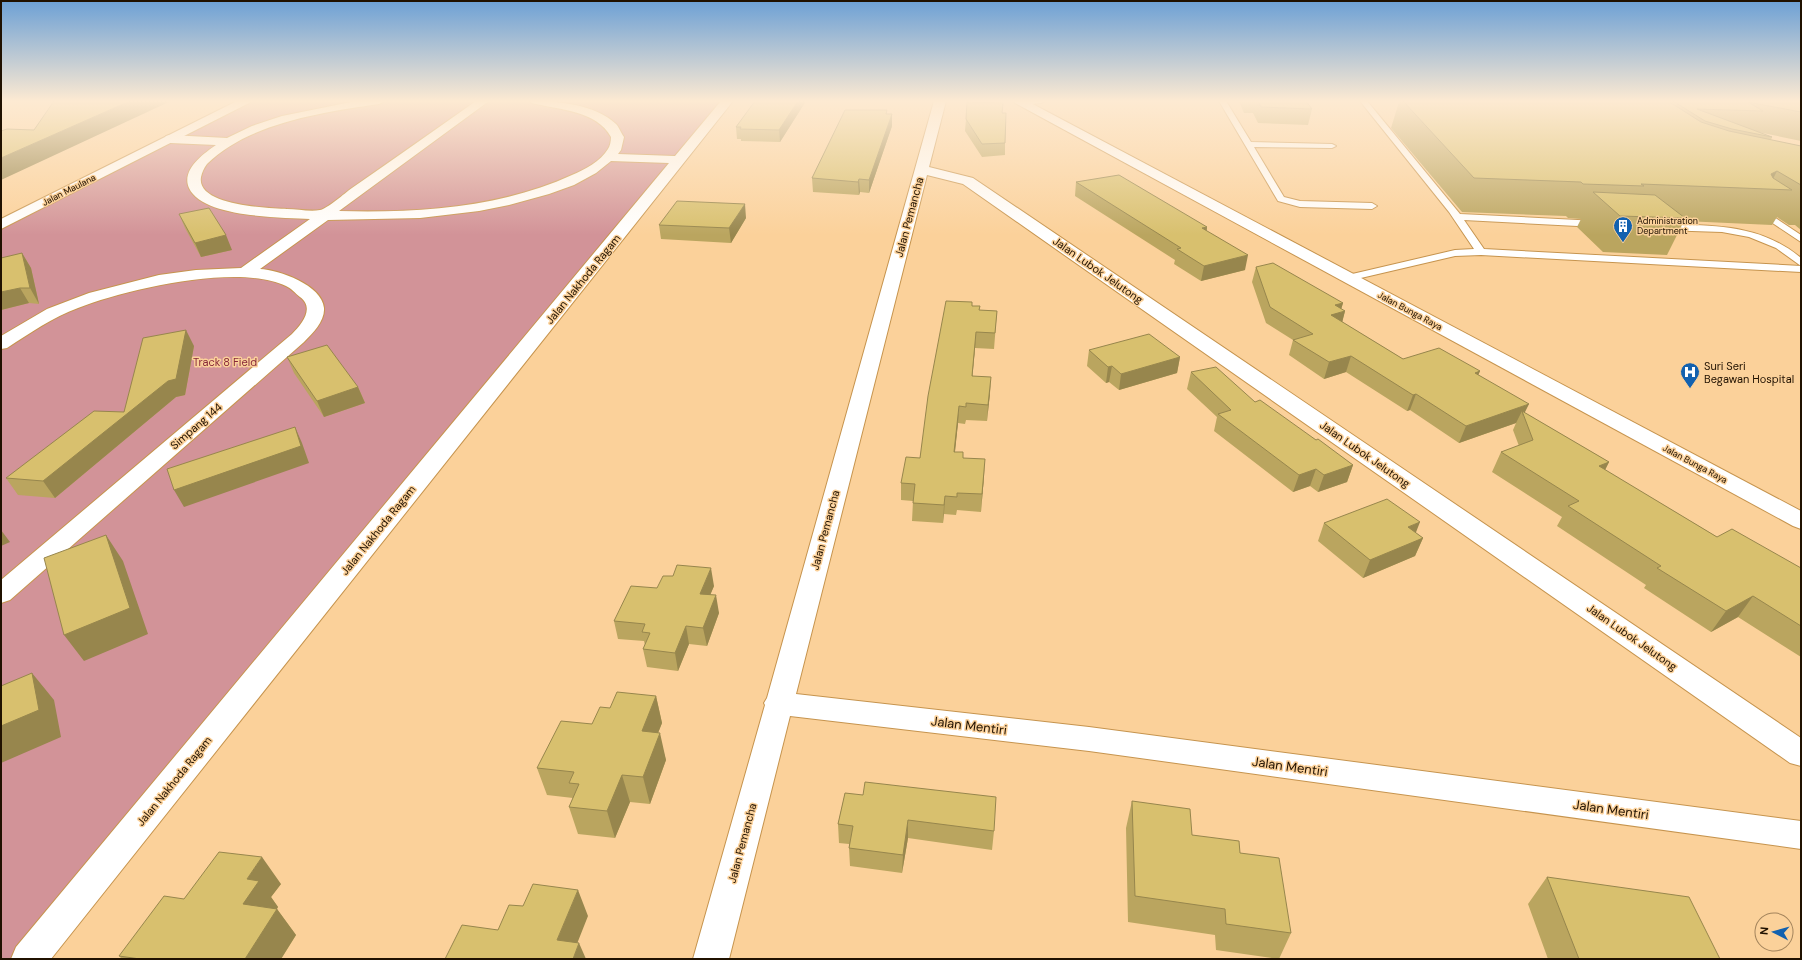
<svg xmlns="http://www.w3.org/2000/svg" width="1802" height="960" font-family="'DM Sans',sans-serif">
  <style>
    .green { fill: #d29398 }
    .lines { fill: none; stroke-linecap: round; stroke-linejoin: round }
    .service-casing { stroke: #c6944e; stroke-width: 2 }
    .minor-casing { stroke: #c6944e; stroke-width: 2 }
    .tertiary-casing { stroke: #c6944e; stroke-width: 2 }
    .secondary-casing { stroke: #c6944e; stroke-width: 2 }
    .service { fill: #fff; fill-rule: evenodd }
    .minor { fill: #fff; fill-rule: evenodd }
    .tertiary { fill: #fff; fill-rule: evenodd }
    .secondary { fill: #fff; fill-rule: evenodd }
    .wall { fill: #baa55f }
    .shaded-wall { fill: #97864d }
    .building { fill: #d8c06e; stroke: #97864d }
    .labels { text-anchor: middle; stroke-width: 3; stroke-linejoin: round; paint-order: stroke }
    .far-street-label { font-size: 9px; fill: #201100; stroke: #fbd19a }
    .far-poi-label { font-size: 9px; fill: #201100; stroke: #fbd19a; text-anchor: start }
    .street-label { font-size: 11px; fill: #201100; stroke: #fbd19a }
    .park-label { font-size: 11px; fill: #88283a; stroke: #fbd19a }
    .poi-label { font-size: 11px; fill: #201100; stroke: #fbd19a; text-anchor: start }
    .near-street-label { font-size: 13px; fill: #201100; stroke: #fbd19a }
  </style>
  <rect width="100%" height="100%" fill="#fbd19a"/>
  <path class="green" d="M 245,101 L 727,101 L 28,959 L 1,959 L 1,225 Z"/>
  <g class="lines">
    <defs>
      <path id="service" d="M 1020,101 L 1045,101 L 1041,103 L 1023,105 L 1020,105 Z
        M 1219,101 L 1226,101 L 1251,142 L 1332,144 L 1336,146 L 1332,148 L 1254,147 L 1284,197 L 1300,201 L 1372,203 L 1377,206 L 1372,209 L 1300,207 L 1278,201 Z
        M 1360,101 L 1367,101 L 1460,214 L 1597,221 L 1602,224 L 1597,227 L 1464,220 L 1484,249 L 1801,266 L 1776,248 L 1749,237 L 1722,232 L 1662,230 L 1657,227 L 1662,224 C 1713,226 1759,223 1801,258 L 1801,272 L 1481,255 L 1455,256 L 1348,281 L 1344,280 L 1343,278 L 1344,276 L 1348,275 L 1455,250 L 1474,249 L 1449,212 Z
        M 1759,207 L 1801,235 L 1801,242 L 1756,212 L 1754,210 Z"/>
      <path id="minor" d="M 356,101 L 385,101 L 379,104 C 324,112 248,123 207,164 C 204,168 202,172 201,177 C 196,206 269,208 287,209 C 297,209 310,212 320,210 C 327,209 345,193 352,188 C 394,159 435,130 476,101 L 489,101 L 339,211 C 417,213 500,208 572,175 C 584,170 601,161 608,149 C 610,146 611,141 611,137 C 596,110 559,110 532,103 L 530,101 C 557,101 595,104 616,124 C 619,127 621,133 624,137 L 621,150 L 618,154 L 675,156 L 721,101 L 733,101 L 51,959 L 11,959 L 16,947 L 669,163 L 611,161 L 596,173 L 574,185 L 549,194 L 509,205 L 479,211 L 420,218 L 328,220 L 260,269 C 279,270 322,285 324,308 C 325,321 313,333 304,342 L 10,600 L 1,603 L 1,580 L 292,334 C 302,324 315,308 300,297 C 295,293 291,288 286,286 C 239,263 126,289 78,308 C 53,317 30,333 7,348 L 1,349 L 1,336 L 47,309 L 89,293 L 159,275 L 196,270 L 241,268 L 310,219 C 280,217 203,218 189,188 C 181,170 203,154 216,145 L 170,143 L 166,142 L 164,139 L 166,136 L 170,135 L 227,138 L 252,126 L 282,116 Z
        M 934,101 L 946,101 L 929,167 L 973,178 L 1801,738 L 1801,766 L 1790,763 L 963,184 L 927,175 L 796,694 L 1089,727 L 1801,821 L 1801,849 L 1089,751 L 790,716 L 729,959 L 693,959 L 765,705 L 764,703 L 767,698 Z"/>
      <path id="tertiary" d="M 1013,101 L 1027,101 L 1801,511 L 1801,529 L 1793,526 L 1015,103 Z"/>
      <path id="secondary" d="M 237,101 L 251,101 L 249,103 L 1,229 L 1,219 Z"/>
    </defs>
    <use href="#service" class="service-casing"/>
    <use href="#minor" class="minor-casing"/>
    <use href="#tertiary" class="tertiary-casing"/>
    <use href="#secondary" class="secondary-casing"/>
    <use href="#service" class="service"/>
    <use href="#minor" class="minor"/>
    <use href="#tertiary" class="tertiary"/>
    <use href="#secondary" class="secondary"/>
  </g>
  <path class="wall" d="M 755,101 L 806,101 L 780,142 L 741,141 L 741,139 L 737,139 L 736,127 Z
    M 1239,101 L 1306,101 L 1312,109 L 1308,125 L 1258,123 L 1253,113 L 1244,113 Z
    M 1398,101 L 1801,101 L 1801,141 L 1758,132 L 1772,137 L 1771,140 L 1801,146 L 1801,230 L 1795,225 L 1789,225 L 1777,217 L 1772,225 L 1684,221 L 1667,255 L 1603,252 L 1577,227 L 1581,219 L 1568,218 L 1566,216 L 1462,212 L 1391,128 L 1399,102 Z
    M 1002,113 L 1005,143 L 1005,155 L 982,157 L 965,131 L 966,119 Z
    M 892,126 L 869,193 L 860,192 L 859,195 L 813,192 L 812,178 Z
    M 1076,182 L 1207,227 L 1207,231 L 1245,270 L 1201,281 L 1174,264 L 1175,260 L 1075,196 Z
    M 179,214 L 232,250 L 201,257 L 185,228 Z
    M 746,218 L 731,243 L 661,239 L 659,225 Z
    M 22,253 L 31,268 L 39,304 L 29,303 L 1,310 Z
    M 1256,267 L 1343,303 L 1341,309 L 1345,311 L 1342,322 L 1403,359 L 1480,371 L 1478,375 L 1525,413 L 1609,462 L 1605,470 L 1717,537 L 1801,568 L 1801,657 L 1738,617 L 1711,632 L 1644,588 L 1646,585 L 1557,526 L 1562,517 L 1492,472 L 1501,452 L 1519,446 L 1513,430 L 1516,423 L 1459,443 L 1410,410 L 1407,411 L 1346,372 L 1324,379 L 1289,355 L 1293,340 L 1266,323 L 1252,282 Z
    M 972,306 L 979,310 L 997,311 L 994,349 L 975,348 L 972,376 L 990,393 L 987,421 L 966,420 L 965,424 L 958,423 L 955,452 L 963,458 L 984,476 L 981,512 L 957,510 L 956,515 L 944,514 L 943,523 L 912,521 L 913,501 L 901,500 L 901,483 L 920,458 Z
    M 194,346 L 185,395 L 176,397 L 55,498 L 18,495 L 6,478 L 124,412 Z
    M 1089,350 L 1180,357 L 1177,373 L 1119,390 L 1109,382 L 1106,383 L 1087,366 Z
    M 287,357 L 358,387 L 365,403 L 324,417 L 294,373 Z
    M 1191,372 L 1255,402 L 1316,440 L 1353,465 L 1347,482 L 1318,492 L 1310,486 L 1293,492 L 1214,431 L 1217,417 L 1187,389 Z
    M 1324,523 L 1416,533 L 1423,538 L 1415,556 L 1363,578 L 1318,541 Z
    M 714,586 L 710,595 L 719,613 L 707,646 L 689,644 L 678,671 L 647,667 L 643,649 L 645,645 L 644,641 L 618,639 L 614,621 L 657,588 Z
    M 656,696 L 662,723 L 658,733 L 666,760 L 650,804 L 630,802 L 615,838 L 578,834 L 569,807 L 573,798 L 547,795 L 537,768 L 592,724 L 610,708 Z
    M 845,793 L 994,831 L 992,850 L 908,838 L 902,873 L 850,866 L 849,848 L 849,844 L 839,843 L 838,824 Z
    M 1132,801 L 1192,835 L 1240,853 L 1291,933 L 1279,959 L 1216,950 L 1215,935 L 1128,922 L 1126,828 Z
    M 1547,877 L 1720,959 L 1548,959 L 1528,904 Z
    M 281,884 L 271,897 L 278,907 L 277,909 L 296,935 L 281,959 L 122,959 L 119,956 L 184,899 Z"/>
  <path class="shaded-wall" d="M 130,101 L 171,101 L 1,180 L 1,158 Z
    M 798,101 L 806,101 L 780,142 L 779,130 Z
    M 892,114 L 892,126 L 869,193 L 869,180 Z
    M 1777,171 L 1768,189 L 1771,174 Z
    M 859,179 L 860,192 L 859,195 L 858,182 Z
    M 745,204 L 746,218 L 731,243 L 729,228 Z
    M 1207,227 L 1205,241 L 1202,228 Z
    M 226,235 L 232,250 L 201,257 L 195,243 Z
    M 22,253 L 31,268 L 39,304 L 30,288 Z
    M 1248,255 L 1245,270 L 1201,281 L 1204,266 Z
    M 20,288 L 29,303 L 1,310 L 1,292 Z
    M 1343,303 L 1340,313 L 1345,311 L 1341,327 L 1326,331 L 1335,305 Z
    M 186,330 L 194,346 L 185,395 L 176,397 L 55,498 L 43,481 L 168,381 Z
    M 976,332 L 975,348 L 971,392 L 972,376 Z
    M 1351,356 L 1346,372 L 1324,379 L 1329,362 Z
    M 1180,357 L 1177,373 L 1119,390 L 1121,374 Z
    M 1112,366 L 1109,382 L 1106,383 L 1108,367 Z
    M 1480,371 L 1473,387 L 1475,373 Z
    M 991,377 L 990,393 L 987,421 L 988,405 Z
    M 358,387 L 365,403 L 324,417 L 317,401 Z
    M 1416,394 L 1410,410 L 1407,411 L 1413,395 Z
    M 1529,404 L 1523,416 L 1522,411 L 1516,423 L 1459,443 L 1466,426 Z
    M 959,406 L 958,423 L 953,469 L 954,452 Z
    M 295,427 L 302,443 L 309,463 L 184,507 L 174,490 Z
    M 985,459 L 984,476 L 981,512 L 982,494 Z
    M 1609,462 L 1599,482 L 1599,466 Z
    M 1353,465 L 1347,482 L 1318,492 L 1324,475 Z
    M 1316,469 L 1310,486 L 1293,492 L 1299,475 Z
    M 945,496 L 944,514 L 943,523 L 944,505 Z
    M 1420,522 L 1413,540 L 1408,527 Z
    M 1,530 L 10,542 L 1,546 Z
    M 106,535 L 123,561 L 148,634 L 84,661 L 64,635 Z
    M 1423,538 L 1415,556 L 1363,578 L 1370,560 Z
    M 711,568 L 714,586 L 703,612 L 700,594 Z
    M 716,595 L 719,613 L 707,646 L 703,628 Z
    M 1753,596 L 1738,617 L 1711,632 L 1726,611 Z
    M 686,626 L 689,644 L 678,671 L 675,653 Z
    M 32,673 L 54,700 L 61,737 L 1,763 L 1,726 Z
    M 656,696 L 662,723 L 648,758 L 642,731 Z
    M 660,733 L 666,760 L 650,804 L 643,777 Z
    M 622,775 L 630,802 L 615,838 L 607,811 Z
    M 908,820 L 908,838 L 902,873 L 903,855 Z
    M 262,857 L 281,884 L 271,897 L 278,907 L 263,930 L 243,904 L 247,879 Z
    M 578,890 L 588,916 L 571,959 L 557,940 Z
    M 277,909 L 296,935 L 281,959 L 245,959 Z
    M 579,943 L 586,959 L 573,959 Z"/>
  <path class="building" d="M 54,101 L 130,101 L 1,158 L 1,131 L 7,129 L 34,130 Z
    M 755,101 L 798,101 L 779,130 L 740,129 L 741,127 L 736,127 Z
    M 1258,101 L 1306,101 L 1312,109 L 1261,107 Z
    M 1403,101 L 1668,101 L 1701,122 L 1729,131 L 1801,146 L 1801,185 L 1777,171 L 1771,174 L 1773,178 L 1792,190 L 1641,184 L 1644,186 L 1583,184 L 1581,182 L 1474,178 Z
    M 1673,101 L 1801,101 L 1801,112 L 1748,102 L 1763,111 L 1697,109 L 1772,137 L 1732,129 L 1705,121 Z
    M 967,102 L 1003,103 L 1002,113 L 1006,113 L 1005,143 L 982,144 L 966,119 Z
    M 845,110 L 887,110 L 886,114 L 892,114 L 869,180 L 859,179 L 858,182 L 812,178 Z
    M 1119,175 L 1207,227 L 1202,228 L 1248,255 L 1204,266 L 1177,249 L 1181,248 L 1076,182 Z
    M 1593,192 L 1655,195 L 1685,218 L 1620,216 Z
    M 677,201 L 745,204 L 729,228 L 659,225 Z
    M 209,208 L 226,235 L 195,243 L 179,214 Z
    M 22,253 L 30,288 L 20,288 L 1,292 L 1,258 Z
    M 1273,263 L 1343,303 L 1335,305 L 1345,311 L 1331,315 L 1403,359 L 1439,348 L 1480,371 L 1475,373 L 1529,404 L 1466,426 L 1416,394 L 1413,395 L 1351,356 L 1329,362 L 1293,340 L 1313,334 L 1270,307 L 1256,267 Z
    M 946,301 L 972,302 L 972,306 L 980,306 L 979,310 L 997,311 L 995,333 L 976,332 L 972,376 L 991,377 L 988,405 L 966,403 L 966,407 L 959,406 L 954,452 L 963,452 L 963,458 L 985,459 L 982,494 L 957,493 L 957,497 L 945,496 L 944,505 L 913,503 L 915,484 L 901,483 L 906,457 L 920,458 L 928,396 Z
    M 186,330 L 176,379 L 168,381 L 43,481 L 6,478 L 94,411 L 124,412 L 143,338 Z
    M 1149,334 L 1180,357 L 1121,374 L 1112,366 L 1108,367 L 1089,350 Z
    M 327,345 L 358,387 L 317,401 L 287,357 Z
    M 1216,367 L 1255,402 L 1260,400 L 1316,440 L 1318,439 L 1353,465 L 1324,475 L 1316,469 L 1299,475 L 1218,414 L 1231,410 L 1191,372 Z
    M 1522,411 L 1609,462 L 1599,466 L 1717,537 L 1732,529 L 1801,568 L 1801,626 L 1753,596 L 1726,611 L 1657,568 L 1661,566 L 1568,506 L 1579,501 L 1501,452 L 1533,440 Z
    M 295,427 L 301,446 L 174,490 L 167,469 Z
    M 1387,499 L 1420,522 L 1408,527 L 1423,538 L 1370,560 L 1324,523 Z
    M 106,535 L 130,608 L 64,635 L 44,558 Z
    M 677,565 L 711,568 L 700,594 L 716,595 L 703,628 L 686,626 L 675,653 L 643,649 L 650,633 L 642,632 L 645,624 L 614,621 L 631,586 L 657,588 L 663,576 L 673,576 Z
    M 32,673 L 39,710 L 1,726 L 1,686 Z
    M 617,692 L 656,696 L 642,731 L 660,733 L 643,777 L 622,775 L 607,811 L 569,807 L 579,784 L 569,783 L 574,772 L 537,768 L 561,721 L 592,724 L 600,707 L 610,708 Z
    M 865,782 L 996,797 L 994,831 L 908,820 L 903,855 L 849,848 L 853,826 L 838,824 L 845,793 L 863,795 Z
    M 1132,801 L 1190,809 L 1192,835 L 1239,841 L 1240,853 L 1279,858 L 1291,933 L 1226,924 L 1225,909 L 1135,896 Z
    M 219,852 L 262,857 L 247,879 L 259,881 L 243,904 L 277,909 L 245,959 L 140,959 L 119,956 L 164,896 L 184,899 Z
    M 1547,877 L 1689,897 L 1720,959 L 1579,959 Z
    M 533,884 L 578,890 L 557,940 L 579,943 L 573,959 L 445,959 L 462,925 L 498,930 L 509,905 L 523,906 Z"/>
  <linearGradient id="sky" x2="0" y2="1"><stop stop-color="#6ca0d5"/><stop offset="0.43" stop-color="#fdead2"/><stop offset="1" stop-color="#fdead2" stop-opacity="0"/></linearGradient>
  <rect width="1802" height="235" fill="url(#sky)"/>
  <defs>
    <symbol id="building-pin" viewBox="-11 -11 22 30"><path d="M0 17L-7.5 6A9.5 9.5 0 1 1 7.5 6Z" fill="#1261af" stroke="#fbd19a"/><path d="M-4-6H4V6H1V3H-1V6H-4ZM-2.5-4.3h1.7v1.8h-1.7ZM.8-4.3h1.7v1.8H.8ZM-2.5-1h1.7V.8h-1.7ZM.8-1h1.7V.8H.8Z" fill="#fff"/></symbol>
    <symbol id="hospital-pin" viewBox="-11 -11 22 30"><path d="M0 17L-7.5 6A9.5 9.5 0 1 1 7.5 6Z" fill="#1261af" stroke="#fbd19a"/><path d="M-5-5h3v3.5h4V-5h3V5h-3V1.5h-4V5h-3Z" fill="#fff"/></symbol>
  </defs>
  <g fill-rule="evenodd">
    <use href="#building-pin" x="1612" y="215" width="22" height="30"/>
    <use href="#hospital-pin" x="1679" y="361" width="22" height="30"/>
  </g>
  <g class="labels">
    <g class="far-street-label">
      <text transform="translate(69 190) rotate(-27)" y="3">Jalan Maulana</text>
      <text transform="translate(1410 311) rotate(28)" y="3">Jalan Bunga Raya</text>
      <text transform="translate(1695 464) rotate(28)" y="3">Jalan Bunga Raya</text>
    </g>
    <g class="far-poi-label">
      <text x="1637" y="224">Administration<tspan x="1637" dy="10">Department</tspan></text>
    </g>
    <g class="street-label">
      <text transform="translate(909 217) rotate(-75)" y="4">Jalan Pemancha</text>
      <text transform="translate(1098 270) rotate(35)" y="4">Jalan Lubok Jelutong</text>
      <text transform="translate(583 279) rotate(-51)" y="4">Jalan Nakhoda Ragam</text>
      <text transform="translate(196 426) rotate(-41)" y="4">Simpang 144</text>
      <text transform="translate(1365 454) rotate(35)" y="4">Jalan Lubok Jelutong</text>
      <text transform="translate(378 530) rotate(-51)" y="4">Jalan Nakhoda Ragam</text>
      <text transform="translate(825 530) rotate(-75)" y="4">Jalan Pemancha</text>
      <text transform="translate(1632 637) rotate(35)" y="4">Jalan Lubok Jelutong</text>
      <text transform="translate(174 781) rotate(-51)" y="4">Jalan Nakhoda Ragam</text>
      <text transform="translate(742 843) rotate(-75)" y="4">Jalan Pemancha</text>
    </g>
    <g class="park-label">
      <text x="225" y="366">Track 8 Field</text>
    </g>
    <g class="poi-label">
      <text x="1704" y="370">Suri Seri<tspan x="1704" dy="13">Begawan Hospital</tspan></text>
    </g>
    <g class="near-street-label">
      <text transform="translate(969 725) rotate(7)" y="5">Jalan Mentiri</text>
      <text transform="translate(1290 766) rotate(8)" y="5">Jalan Mentiri</text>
      <text transform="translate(1611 809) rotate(8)" y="5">Jalan Mentiri</text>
    </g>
  </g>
  <rect width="1802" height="960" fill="none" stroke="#201100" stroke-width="4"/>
  <g transform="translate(1774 932) rotate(276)"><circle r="19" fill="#fbd19a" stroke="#a3845c"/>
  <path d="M0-3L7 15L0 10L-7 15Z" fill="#1261af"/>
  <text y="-6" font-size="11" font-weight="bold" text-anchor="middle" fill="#201100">N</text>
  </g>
</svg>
